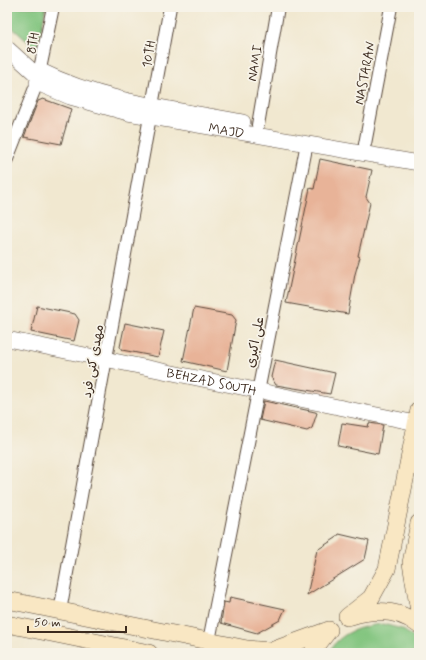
<svg xmlns="http://www.w3.org/2000/svg" width="426" height="660" font-family="Mynerve,'Playpen Sans Arabic',sans-serif">
  <style>
    .green { fill: #82c57f; stroke: #5e784e }
    .building { fill: #e8b398 }
    .lines { fill: none; stroke-linecap: round; stroke-linejoin: round }
    .minor-casing { stroke: #564639; stroke-width: 14 }
    .tertiary-casing { stroke: #564639; stroke-width: 16 }
    .secondary-casing { stroke: #564639; stroke-width: 18 }
    .minor { stroke: #fff; stroke-width: 12 }
    .tertiary { stroke: #fff; stroke-width: 15 }
    .secondary { stroke: #f9e7c3; stroke-width: 17 }
    .labels { text-anchor: middle; stroke-width: 3.5; stroke-linejoin: round; paint-order: stroke }
    .street-label { font-size: 13px; fill: #3b2a1e; stroke: #f7f3e8 }
  </style>
  <rect width="100%" height="100%" fill="#f7f3e8"/>
  <filter id="ink" filterUnits="userSpaceOnUse"><feTurbulence type="fractalNoise" baseFrequency=".025" numOctaves="2"/><feDisplacementMap in="SourceGraphic" scale="8" xChannelSelector="R" yChannelSelector="G"/><feConvolveMatrix kernelMatrix="1 2 1 2 8 2 1 2 1" color-interpolation-filters="sRGB"/></filter>
  <filter id="wash" filterUnits="userSpaceOnUse"><feTurbulence type="fractalNoise" baseFrequency=".012" numOctaves="4" result="noise"/><feDisplacementMap in="SourceGraphic" scale="16" xChannelSelector="R" yChannelSelector="G"/><feGaussianBlur stdDeviation="0.9" result="paint"/><feColorMatrix in="noise" values="0 0 0 0 0 0 0 0 0 0 0 0 0 0 0 0 0 1.4 0 .05"/><feComposite in="paint" operator="in"/></filter>
  <g filter="url(#wash)">
    <rect width="100%" height="100%" fill="#f1e8d0"/>
    <path class="green" d="M 7,7 L 46,7 L 37,50 L 7,23 Z
      M 383,624 L 402,629 L 417,640 L 419,653 L 328,653 C 340,632 361,626 383,624 Z"/>
    <g id="blocks">
      <path class="building" d="M 43,99 L 71,109 L 61,144 L 24,137 L 38,101 Z
        M 320,159 L 372,170 L 366,197 L 370,203 L 358,256 L 360,257 L 355,274 L 348,314 L 286,303 L 310,188 L 314,189 Z
        M 37,306 L 75,314 L 79,320 L 74,341 L 31,332 Z
        M 194,308 L 232,315 L 236,320 L 227,371 L 183,361 Z
        M 125,323 L 164,331 L 158,357 L 122,350 L 120,347 Z
        M 275,360 L 335,373 L 330,394 L 276,385 L 271,377 Z
        M 264,401 L 315,412 L 317,413 L 312,428 L 307,431 L 260,420 Z
        M 342,423 L 368,427 L 369,423 L 383,425 L 378,454 L 338,446 Z
        M 339,534 L 369,541 L 365,559 L 307,595 L 317,550 L 336,538 Z
        M 230,597 L 285,609 L 280,620 L 257,633 L 221,623 L 224,602 L 229,603 Z"/>
    </g>
  </g>
  <g filter="url(#ink)">
    <use href="#blocks" fill-opacity="0" stroke="#564639" stroke-width="1"/>
    <g class="lines">
      <defs>
        <path id="minor" d="M 258,125 L 278,7
          M 365,144 L 391,7
          M 7,159 L 37,83 L 53,7
          M 60,611 L 170,7
          M 209,641 L 307,143"/>
        <g id="tertiary">
          <path d="M 7,48 L 39,77"/>
          <path d="M 41,71 C 103,102 174,109 243,122"/>
          <path id="s1" d="M 37,83 L 70,97 L 128,113 L 419,163"/>
          <path id="s2" d="M 7,339 L 416,423"/>
        </g>
        <path id="secondary" d="M 419,523 L 411,563 L 419,611
          M 7,600 L 247,649 L 271,651 L 329,630
          M 351,616 C 375,609 399,609 419,625
          M 347,617 L 371,598 L 387,569 L 419,410
          M 7,624 L 149,653
          M 313,653 L 315,648 L 329,630"/>
      </defs>
      <use href="#minor" class="minor-casing"/>
      <use href="#tertiary" class="tertiary-casing"/>
      <use href="#secondary" class="secondary-casing"/>
      <use href="#minor" class="minor"/>
      <use href="#tertiary" class="tertiary"/>
      <use href="#secondary" class="secondary"/>
    </g>
  </g>
  <g class="labels">
    <g class="street-label">
      <text transform="translate(32 43) rotate(-79)" y="5">8TH</text>
      <text transform="translate(148 54) rotate(-80)" y="5">10TH</text>
      <text transform="translate(254 63) rotate(-80)" y="5">NAMI</text>
      <text transform="translate(364 73) rotate(-79)" y="5">NASTARAN</text>
      <text dy="5" stroke="none"><textPath href="#s1" startOffset="196">MAJD</textPath></text>
      <text transform="translate(254 342) rotate(-79)" y="5">علی اکبری</text>
      <text transform="translate(92 361) rotate(-80)" y="5">مهدی کنی فرد</text>
      <text dy="5" stroke="none"><textPath href="#s2" startOffset="209">BEHZAD SOUTH</textPath></text>
    </g>
  </g>
  <rect width="426" height="660" fill="none" stroke="#f7f3e8" stroke-width="24"/>
  <path d="M28 626v6h98v-6" fill="none" stroke="#3b2a1e" stroke-width="2"/>
  <text x="34" y="626" font-size="12" fill="#3b2a1e" stroke="#f7f3e8" stroke-width="3" paint-order="stroke">50 m</text>
</svg>
